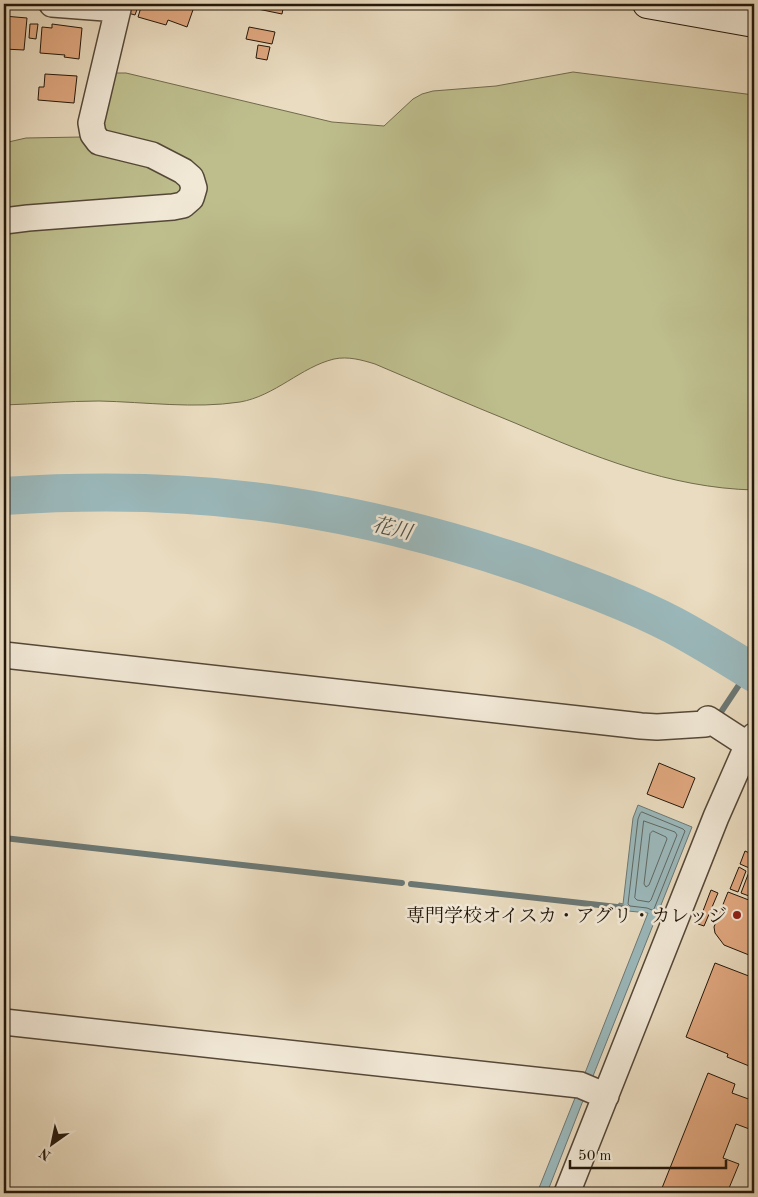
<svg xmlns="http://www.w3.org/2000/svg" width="758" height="1197" font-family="'Old Standard TT','Noto Serif JP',serif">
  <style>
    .green { fill: #bebe8d; stroke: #706a4c }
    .water { fill: #9bb9bc; stroke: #6b7875 }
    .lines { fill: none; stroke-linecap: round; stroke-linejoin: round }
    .shore { stroke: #5f6863; stroke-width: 1 }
    .stream { stroke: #6b7875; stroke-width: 6 }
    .river { stroke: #9bb9bc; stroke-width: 38 }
    .building { fill: #e1a880; stroke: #23170a }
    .street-casing { stroke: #554838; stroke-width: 28 }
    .secondary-casing { stroke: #23170a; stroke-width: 30 }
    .street { stroke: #f1e8d6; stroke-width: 25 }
    .secondary { stroke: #f1e8d6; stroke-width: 28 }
    .poi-dot { fill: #8f2418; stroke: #f1e8d6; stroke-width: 2 }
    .labels { text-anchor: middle; stroke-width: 5; stroke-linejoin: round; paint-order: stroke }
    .poi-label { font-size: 19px; fill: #23170a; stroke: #f1e8d6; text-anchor: end }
    .water-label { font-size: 20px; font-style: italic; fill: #4d5048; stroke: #f1e8d6 }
  </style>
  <rect width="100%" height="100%" fill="#eadcc0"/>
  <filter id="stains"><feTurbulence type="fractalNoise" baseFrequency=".004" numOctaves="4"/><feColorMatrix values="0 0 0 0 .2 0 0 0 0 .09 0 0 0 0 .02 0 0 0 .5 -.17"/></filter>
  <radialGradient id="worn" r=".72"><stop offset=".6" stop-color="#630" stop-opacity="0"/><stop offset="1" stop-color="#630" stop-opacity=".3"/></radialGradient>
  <path class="green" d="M 573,72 L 754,95 L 754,490 C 670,488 592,456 515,423 C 468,404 422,384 375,364 C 362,360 348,356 334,359 C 301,367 275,396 240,402 C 194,409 146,402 99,401 C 68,401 35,404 4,405 L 4,143 L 26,138 L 81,137 L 111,77 L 117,73 L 126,73 L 332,122 L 384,126 L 413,99 L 422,94 L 433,91 L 496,86 Z"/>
  <path class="water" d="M 638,805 L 692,827 L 593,1076 L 583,1078 L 648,913 L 618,910 L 619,903 L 623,904 L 633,818 Z
    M 577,1093 L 584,1098 L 547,1193 L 537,1193 Z"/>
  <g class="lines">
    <path class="shore" d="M 642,812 L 683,829 L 685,831 L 654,909 L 652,910 L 647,908 L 630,906 L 628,904 L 638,819 L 640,814 Z
      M 644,821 L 675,832 L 677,835 L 651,900 L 649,902 L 637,900 L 635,898 Z
      M 653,831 L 666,837 L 667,839 L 649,885 L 646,887 L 644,884 L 650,834 Z"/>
    <path class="stream" d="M 719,715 L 749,670
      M 4,838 L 402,883
      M 411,884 L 626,908"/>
    <path class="river" d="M 4,496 C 97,490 190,491 283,505 C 368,518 453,540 534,568 C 581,585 629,602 673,625 C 701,640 727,656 754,673"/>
  </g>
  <path class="building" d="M 123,4 L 139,4 L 135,15 L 121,11 Z
    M 142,4 L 195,4 L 187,27 L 168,20 L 166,25 L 138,17 Z
    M 249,4 L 284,4 L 282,14 L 248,7 Z
    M 328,4 L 352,4 L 351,8 Z
    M 4,16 L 27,18 L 24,50 L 4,49 Z
    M 30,24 L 38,24 L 36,39 L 29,38 Z
    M 52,24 L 82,28 L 79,59 L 64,57 L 65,55 L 40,53 L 42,27 L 52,28 Z
    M 249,27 L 275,32 L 272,44 L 246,39 Z
    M 258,45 L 270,47 L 267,60 L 256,58 Z
    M 45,74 L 77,76 L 74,103 L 38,100 L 39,87 L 44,87 Z
    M 659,763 L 695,778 L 683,808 L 647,794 Z
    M 745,851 L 754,855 L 754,870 L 740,864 Z
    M 739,867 L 746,871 L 738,892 L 730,889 Z
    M 749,872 L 754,873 L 754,882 L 749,896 L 741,893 Z
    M 711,890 L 718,893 L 704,926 L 698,924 Z
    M 728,892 L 754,902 L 754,957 L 724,945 L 715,933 L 714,927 Z
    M 715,963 L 754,978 L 754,1068 L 727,1057 L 728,1054 L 686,1037 Z
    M 708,1073 L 735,1084 L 732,1093 L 754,1101 L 754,1125 L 752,1130 L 736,1124 L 723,1158 L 739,1164 L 727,1193 L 660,1193 Z"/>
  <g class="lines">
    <defs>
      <path id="street" d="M 52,4 L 118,9 L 119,4
        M 4,221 L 28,218 L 173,207 L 183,205 L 191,198 L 194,188 L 191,178 L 183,171 L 152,155 L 99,142 L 93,134 L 91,123 L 118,9
        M 4,655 L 641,726 L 657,727 L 705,724 L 708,719 L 748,745
        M 4,1022 L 580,1085 L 606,1096
        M 567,1193 L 716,817 L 745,751 L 754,736"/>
      <path id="secondary" d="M 647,4 L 754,23"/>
    </defs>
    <use href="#street" class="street-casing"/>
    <use href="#secondary" class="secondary-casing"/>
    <use href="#street" class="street"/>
    <use href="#secondary" class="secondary"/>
  </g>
  <circle class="poi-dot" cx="737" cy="915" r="5"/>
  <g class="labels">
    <g class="poi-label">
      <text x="727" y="922">専門学校オイスカ・アグリ・カレッジ</text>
    </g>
    <g class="water-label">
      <text transform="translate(392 528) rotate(13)" y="7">花川</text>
    </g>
  </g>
  <rect width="758" height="1197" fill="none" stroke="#eadcc0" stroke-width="20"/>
  <rect x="5" y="5" width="748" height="1187" fill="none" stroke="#23170a" stroke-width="2.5"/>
  <rect x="10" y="10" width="738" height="1177" fill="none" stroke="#23170a"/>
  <g transform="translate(52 1144) rotate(213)" stroke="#f1e8d6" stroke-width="4" paint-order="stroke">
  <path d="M0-4L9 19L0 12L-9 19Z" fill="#23170a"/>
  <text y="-8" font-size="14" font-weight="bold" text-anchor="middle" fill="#23170a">N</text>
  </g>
  <path d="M570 1160v8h156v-8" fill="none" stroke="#23170a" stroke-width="2.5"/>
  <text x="578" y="1160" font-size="15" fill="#23170a" stroke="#f1e8d6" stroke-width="4" paint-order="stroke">50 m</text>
  <rect width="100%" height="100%" filter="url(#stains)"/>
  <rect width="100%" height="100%" fill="url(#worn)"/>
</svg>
